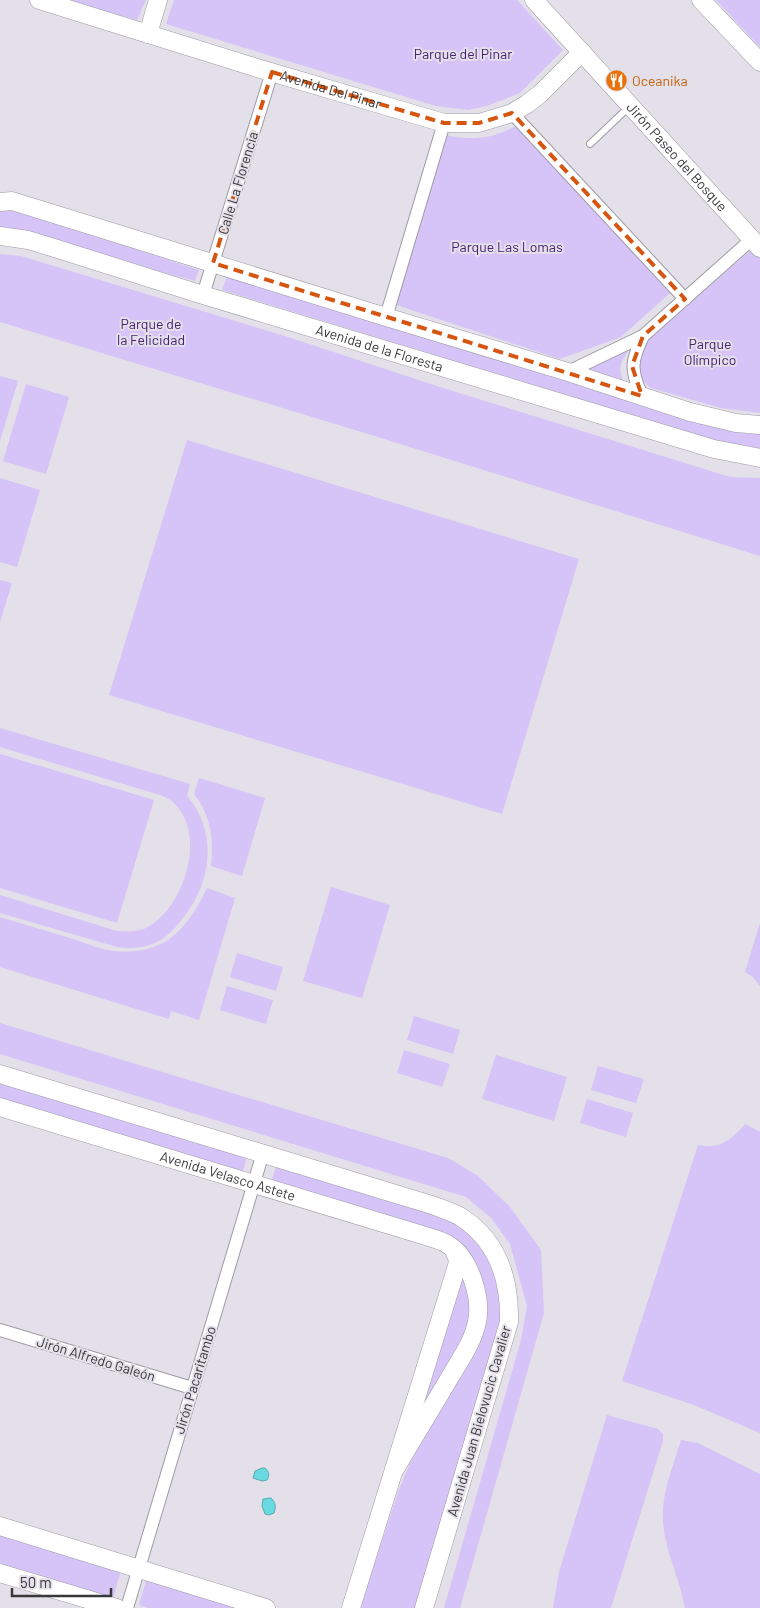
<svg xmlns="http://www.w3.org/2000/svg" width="760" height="1608" font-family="Barlow,sans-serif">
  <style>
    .green { fill: #d6c3f7 }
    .water { fill: #69dae0; stroke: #5aa9ae }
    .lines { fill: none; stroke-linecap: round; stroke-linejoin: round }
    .lane-casing { stroke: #9d9ba3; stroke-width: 8 }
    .street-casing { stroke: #9d9ba3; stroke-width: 14 }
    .secondary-casing { stroke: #9d9ba3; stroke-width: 19 }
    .lane { stroke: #fff; stroke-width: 6 }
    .street { stroke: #fff; stroke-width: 12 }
    .secondary { stroke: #fff; stroke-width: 18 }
    .marked { fill: none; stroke: #d65611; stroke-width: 4; stroke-dasharray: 10 6; stroke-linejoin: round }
    .labels { text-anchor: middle; stroke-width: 4; stroke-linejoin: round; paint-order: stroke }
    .park-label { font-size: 14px; fill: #472172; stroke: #e3e0e9 }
    .food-label { font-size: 14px; fill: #c56008; stroke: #e3e0e9; text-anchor: start }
    .street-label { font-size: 14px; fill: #38373a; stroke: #e3e0e9 }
  </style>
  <rect width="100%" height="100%" fill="#e3e0e9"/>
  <path class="green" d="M 65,0 L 146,0 L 137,20 Z
    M 174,0 L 517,0 L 563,50 L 520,93 L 487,106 L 468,110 L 436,106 L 166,24 Z
    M 716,0 L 760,0 L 760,47 Z
    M 516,126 L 670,293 L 621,337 L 560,359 L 396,305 L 446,135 C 473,141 492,139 516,126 Z
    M 0,209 L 14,209 L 199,270 L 195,281 L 0,228 Z
    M 752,249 L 760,258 L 760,413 L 721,408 L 651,388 C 633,375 638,360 646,342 Z
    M 0,254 L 21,256 L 288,337 L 440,387 L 730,477 L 760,478 L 760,556 L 381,438 L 0,322 Z
    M 228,274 L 697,421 L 748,434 L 760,433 L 760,449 L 742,449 L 222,290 Z
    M 631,346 C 621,362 616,367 625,385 L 583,371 Z
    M 0,376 L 18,381 L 0,441 Z
    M 26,384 L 69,397 L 46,474 L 3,461 Z
    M 187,440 L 579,559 L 502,814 L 109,695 Z
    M 0,478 L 40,490 L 17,567 L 0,562 Z
    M 0,580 L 12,583 L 0,622 Z
    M 0,728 L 190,784 L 187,796 C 218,831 212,883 183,918 C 175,928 167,938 155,943 C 143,948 130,949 117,947 L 0,913 L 0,895 L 117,931 C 130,932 143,932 154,923 C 186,899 206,834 174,803 C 170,799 165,797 160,795 L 0,747 Z
    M 0,754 L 154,800 L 117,923 L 0,888 Z
    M 199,778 L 265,798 L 242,876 L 211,866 C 214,840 211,815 194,794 Z
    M 331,887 L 390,905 L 362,998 L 303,981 Z
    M 207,888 L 235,898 L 199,1020 L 171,1011 L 169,1019 L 0,967 L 0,917 C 24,924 49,932 73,939 C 86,943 101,950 114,951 C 164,956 187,930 207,888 Z
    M 760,923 L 760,986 L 753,977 L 745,972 Z
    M 237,953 L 283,967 L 276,991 L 230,977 Z
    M 227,986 L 273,1000 L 266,1024 L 220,1010 Z
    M 414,1016 L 460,1030 L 453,1054 L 407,1040 Z
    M 0,1023 L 448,1158 L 478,1176 L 510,1207 L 541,1250 L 544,1313 L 460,1608 L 444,1608 L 521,1340 L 527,1306 L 510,1244 L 491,1218 L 466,1197 L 0,1054 Z
    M 404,1050 L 450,1064 L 442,1087 L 397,1073 Z
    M 496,1055 L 567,1077 L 554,1121 L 482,1099 Z
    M 598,1066 L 644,1079 L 636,1103 L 591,1090 Z
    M 0,1079 L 248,1154 L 242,1174 L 0,1100 Z
    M 587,1099 L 633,1113 L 626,1137 L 580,1123 Z
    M 745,1124 L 760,1132 L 760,1433 L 694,1405 L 622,1381 L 698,1145 C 718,1150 732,1140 745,1124 Z
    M 277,1163 L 447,1218 C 455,1223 463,1228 470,1234 C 496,1257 498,1288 502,1320 L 416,1608 L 360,1608 L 398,1492 L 410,1463 L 425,1433 L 474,1351 L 470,1260 L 271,1183 Z
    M 462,1271 L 471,1295 L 468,1334 L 421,1411 Z
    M 607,1415 L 658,1429 L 663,1434 L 663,1441 L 611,1608 L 553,1608 L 559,1572 Z
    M 681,1440 L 698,1443 L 760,1474 L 760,1608 L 685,1608 C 680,1579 665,1552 663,1522 C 661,1494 673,1467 681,1440 Z
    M 0,1534 L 121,1571 L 113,1598 L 0,1563 Z
    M 147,1577 L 247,1608 L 148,1608 L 139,1605 Z"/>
  <path class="water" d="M 262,1468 L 265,1468 C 269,1472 270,1475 267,1480 L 262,1481 L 253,1478 L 255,1471 Z
    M 271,1498 C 276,1503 276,1507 274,1513 L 269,1515 L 265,1514 L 262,1506 L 263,1499 Z"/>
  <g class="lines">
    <defs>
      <path id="lane" d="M 590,144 L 630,106"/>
      <path id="street" d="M 512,113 L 685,299
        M 203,295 L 272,72
        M 386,317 L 444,123
        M 568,372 L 643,336 L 752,239
        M 642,396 C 630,370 631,361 643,336
        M 0,1330 L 192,1388
        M 127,1608 L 263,1153"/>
      <g id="secondary">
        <path id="s1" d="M 39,0 L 254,67 L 444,123 L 479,123 L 512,113 L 527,104 L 540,94 L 582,52"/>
        <path id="s2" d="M 534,0 L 760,248"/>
        <path d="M 701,0 L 760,62"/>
        <path d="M 148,34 L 158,0"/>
        <path d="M 0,202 L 12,201 L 386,317 L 568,372 L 690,412 L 736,423 L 760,425"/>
        <path id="s3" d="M 0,236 L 28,240 L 48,246 L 203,295 L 714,449 L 760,458"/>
        <path d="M 0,1074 L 432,1205 C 442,1209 453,1212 461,1217 C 498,1241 510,1280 509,1322 L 424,1608"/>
        <path id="s4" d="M 0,1107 L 429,1237 C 435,1239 442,1241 447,1244 C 470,1257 482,1298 477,1322 C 473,1342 460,1360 450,1377 C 432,1408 413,1438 395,1469"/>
        <path d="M 0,1526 L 266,1608"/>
        <path d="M 0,1573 L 117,1608"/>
        <path d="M 351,1608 L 457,1266 L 458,1260 L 454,1250"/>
      </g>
    </defs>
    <use href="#lane" class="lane-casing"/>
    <use href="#street" class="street-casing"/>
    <use href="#secondary" class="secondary-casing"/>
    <use href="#lane" class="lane"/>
    <use href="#street" class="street"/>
    <use href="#secondary" class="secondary"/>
  </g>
  <path class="marked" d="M 272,72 L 444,123 L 479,123 L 512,113 L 685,299 L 643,336 L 632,366 L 642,396 L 213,263 Z"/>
  <defs>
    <symbol id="restaurant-disc" viewBox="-11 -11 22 22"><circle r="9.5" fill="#e8710a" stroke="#e3e0e9"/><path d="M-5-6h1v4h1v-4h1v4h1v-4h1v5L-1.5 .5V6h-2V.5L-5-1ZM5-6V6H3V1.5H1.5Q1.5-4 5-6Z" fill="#fff"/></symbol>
  </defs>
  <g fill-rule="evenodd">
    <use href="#restaurant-disc" x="604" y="68" width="25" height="25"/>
  </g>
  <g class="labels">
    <g class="park-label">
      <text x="463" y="59">Parque del Pinar</text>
      <text x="507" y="252">Parque Las Lomas</text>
      <text x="151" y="329">Parque de<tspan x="151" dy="16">la Felicidad</tspan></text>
      <text x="710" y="349">Parque<tspan x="710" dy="16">Olímpico</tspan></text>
    </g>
    <g class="food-label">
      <text x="632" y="86">Oceanika</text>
    </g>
    <g class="street-label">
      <text dy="5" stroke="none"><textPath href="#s1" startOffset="305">Avenida Del Pinar</textPath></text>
      <text dy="5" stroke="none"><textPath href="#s2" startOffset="212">Jirón Paseo del Bosque</textPath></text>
      <text transform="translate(238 183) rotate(-73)" y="5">Calle La Florencia</text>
      <text dy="5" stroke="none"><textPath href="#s3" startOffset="396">Avenida de la Floresta</textPath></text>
      <text dy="5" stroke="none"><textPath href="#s4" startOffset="238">Avenida Velasco Astete</textPath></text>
      <text transform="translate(96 1359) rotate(17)" y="5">Jirón Alfredo Galeón</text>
      <text transform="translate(195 1380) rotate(-73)" y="5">Jirón Pacaritambo</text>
      <text transform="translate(479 1421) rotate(-74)" y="5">Avenida Juan Bielovucic Cavalier</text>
    </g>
  </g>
  <path d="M12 1588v8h99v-8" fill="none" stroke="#38373a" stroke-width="2.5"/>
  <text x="20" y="1588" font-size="15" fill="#38373a" stroke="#e3e0e9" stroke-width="4" paint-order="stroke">50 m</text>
</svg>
